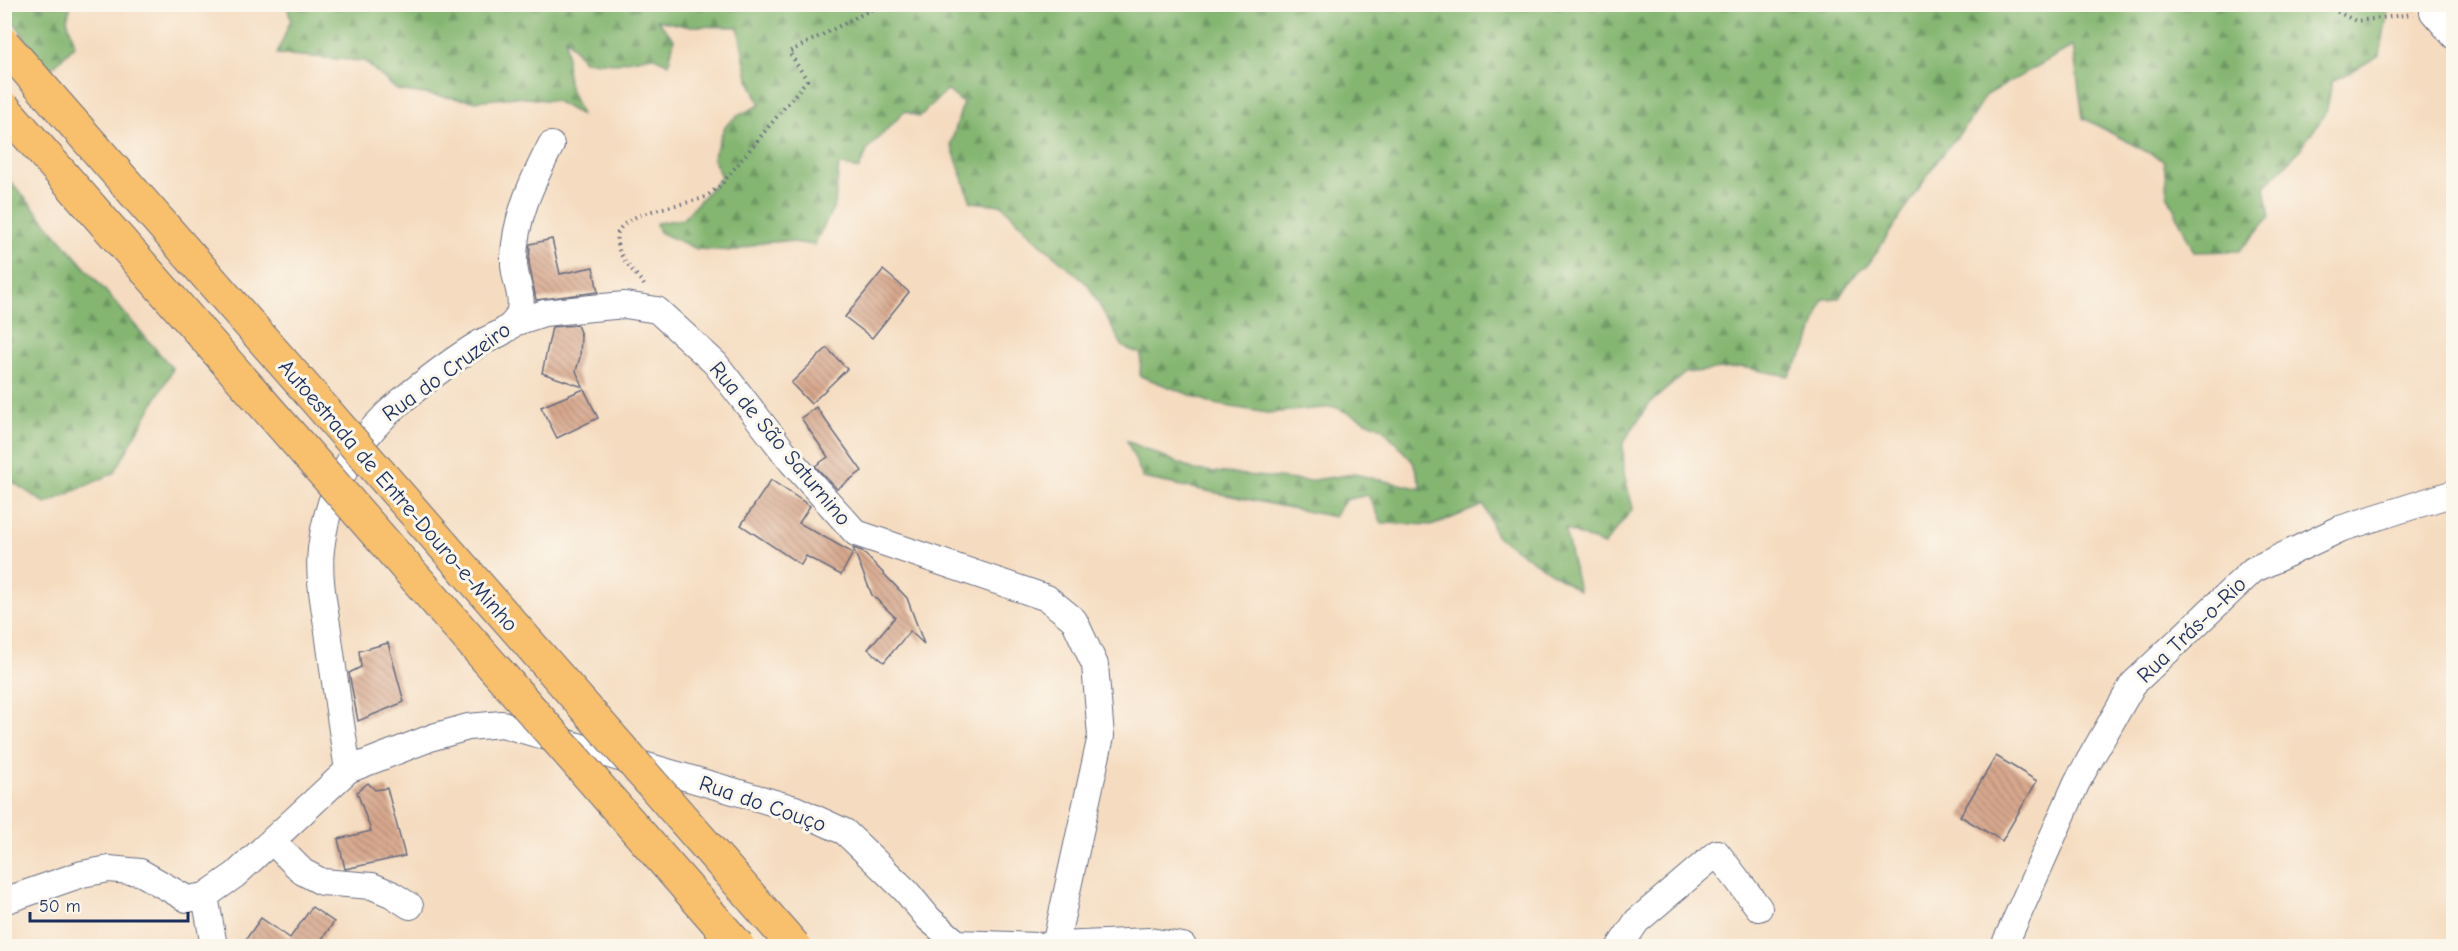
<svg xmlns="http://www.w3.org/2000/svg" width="2458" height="951" font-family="'Comic Neue',sans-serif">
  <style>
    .forest { fill: url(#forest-firs); stroke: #507268; stroke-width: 1.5 }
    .building { fill: url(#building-back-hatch) }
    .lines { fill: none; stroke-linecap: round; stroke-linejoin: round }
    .street-casing { stroke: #676c80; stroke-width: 28 }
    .path { stroke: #676c80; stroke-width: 4; stroke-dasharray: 1.5 4.5; stroke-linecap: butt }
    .street { stroke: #fff; stroke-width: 26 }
    .highway-bridge-casing { stroke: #676c80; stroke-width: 35; stroke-linecap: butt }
    .highway-bridge { stroke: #f8bf6c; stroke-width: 33 }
    .labels { text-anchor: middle; stroke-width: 6; stroke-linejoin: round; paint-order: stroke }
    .street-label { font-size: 22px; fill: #1b2f5e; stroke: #fbf7ec }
  </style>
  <defs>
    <pattern id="forest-firs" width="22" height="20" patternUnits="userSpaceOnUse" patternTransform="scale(1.5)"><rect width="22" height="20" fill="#84b671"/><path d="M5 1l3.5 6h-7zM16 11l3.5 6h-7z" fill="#6b9460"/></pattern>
    <pattern id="building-back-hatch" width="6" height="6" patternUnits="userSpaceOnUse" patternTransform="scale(1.5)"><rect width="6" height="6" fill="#d8a88d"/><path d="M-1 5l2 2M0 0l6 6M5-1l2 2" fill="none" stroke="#ae8976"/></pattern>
  </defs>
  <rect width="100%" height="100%" fill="#fbf7ec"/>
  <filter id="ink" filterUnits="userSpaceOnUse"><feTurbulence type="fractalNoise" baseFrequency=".0167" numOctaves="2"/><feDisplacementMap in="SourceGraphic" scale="12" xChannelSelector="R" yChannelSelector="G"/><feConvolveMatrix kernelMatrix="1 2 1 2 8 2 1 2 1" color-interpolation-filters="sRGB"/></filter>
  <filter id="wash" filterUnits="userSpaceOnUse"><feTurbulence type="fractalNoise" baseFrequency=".008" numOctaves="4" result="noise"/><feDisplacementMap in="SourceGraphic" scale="24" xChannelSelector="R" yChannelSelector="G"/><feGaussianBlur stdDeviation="1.35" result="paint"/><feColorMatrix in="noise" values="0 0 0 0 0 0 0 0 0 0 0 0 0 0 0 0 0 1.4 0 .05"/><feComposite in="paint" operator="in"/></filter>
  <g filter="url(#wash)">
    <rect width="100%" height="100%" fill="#f5dcc0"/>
    <path class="forest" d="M 286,4 L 2389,4 L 2389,5 L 2380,55 L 2332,82 L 2326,113 L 2298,152 L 2265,186 L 2270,217 L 2239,251 L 2194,252 L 2167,194 L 2164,161 L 2083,118 L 2073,46 L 1985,96 L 1969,122 L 1938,160 L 1870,262 L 1851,279 L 1839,298 L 1823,299 L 1808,346 L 1788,376 L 1741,367 L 1685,373 L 1648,405 L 1623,443 L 1624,474 L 1633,508 L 1604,545 L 1565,529 L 1579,591 L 1496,536 L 1484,505 L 1434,525 L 1382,523 L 1368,495 L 1345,500 L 1334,517 L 1143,478 L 1127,441 L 1195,470 L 1307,481 L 1354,474 L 1422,489 L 1413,462 L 1382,428 L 1335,407 L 1267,413 L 1214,404 L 1140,376 L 1141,354 L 1123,347 L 1088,285 L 1034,238 L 1002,205 L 971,202 L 951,144 L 963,103 L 947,90 L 919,117 L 905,111 L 868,149 L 859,169 L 839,164 L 835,204 L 814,245 L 785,241 L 760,243 L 735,251 L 697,249 L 659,232 L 656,223 L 683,219 L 721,177 L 713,158 C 726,120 724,122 760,105 L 748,78 L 738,27 L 686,26 L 657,20 L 674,39 L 669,64 L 652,56 L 616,63 L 584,61 L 566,38 L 568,83 L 581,115 L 556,101 L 516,97 L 474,101 L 397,90 L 364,61 L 277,54 L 291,19 Z
      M 4,5 L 71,5 L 67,19 L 75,45 L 49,71 L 5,10 Z
      M 5,175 L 173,369 L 114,473 L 46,504 L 5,477 Z"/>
    <g id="blocks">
      <path class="building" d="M 552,239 L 560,274 L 593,267 L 598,292 L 536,300 L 529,263 L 530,244 Z
        M 883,270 L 909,292 L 872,338 L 845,317 Z
        M 577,325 L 581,335 L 580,357 L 576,371 L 583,387 L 542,373 L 552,327 Z
        M 827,348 L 847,369 L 811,404 L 791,383 Z
        M 584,389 L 598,418 L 557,438 L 541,407 Z
        M 816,407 L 862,471 L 837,489 L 815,466 L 828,457 L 801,418 Z
        M 771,480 L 810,506 L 799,523 L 853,553 L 841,575 L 806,556 L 801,565 L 741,525 Z
        M 853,548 L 862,551 L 907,598 L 924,644 L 910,631 L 884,662 L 868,649 L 895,617 L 872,595 Z
        M 388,643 L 404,702 L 358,721 L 349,673 L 361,667 L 359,651 Z
        M 1996,756 L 2037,781 L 2002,841 L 1960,816 Z
        M 368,783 L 375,790 L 387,788 L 405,856 L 345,869 L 338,839 L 371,831 L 357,792 Z
        M 312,907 L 334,922 L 317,946 L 241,946 L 261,918 L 290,938 Z"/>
    </g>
  </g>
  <g filter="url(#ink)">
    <use href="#blocks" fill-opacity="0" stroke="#676c80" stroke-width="1.5"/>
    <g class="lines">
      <defs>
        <path id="street" d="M 2433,12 L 2454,36
          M 514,323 L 544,313 L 592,308 L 625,305 L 657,310 L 715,363 L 791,461 L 856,533 L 1047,598 L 1074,620 L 1095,665 L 1101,736 L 1055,946
          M 348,770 C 341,724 334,677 328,631 C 324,605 318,575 321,549 C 328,490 355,440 400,402 C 424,382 451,361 477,345 C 490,337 505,334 515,321 C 528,303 515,284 514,264 C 513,221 532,182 551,145
          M 272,841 L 303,872 L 322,882 L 372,886 L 391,894 L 410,906
          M 205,896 L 214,946
          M 4,901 L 82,874 L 109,869 L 140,872 L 187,899 L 205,896 L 235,875 L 348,770 L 433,737 L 468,727 L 502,724 L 795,809 L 845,832 L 906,891 L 929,919 L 957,943 L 1037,946 L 1149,941 L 1183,946
          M 1620,946 L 1637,921 L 1717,853 L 1759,908
          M 2004,946 L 2077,782 L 2133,684 L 2253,570 L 2340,529 L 2454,493"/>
      </defs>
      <use href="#street" class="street-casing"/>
      <path class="path" d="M 2321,4 L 2356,21 L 2413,14
        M 644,285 C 636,273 622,261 618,247 C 605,210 685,207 705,197 C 710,194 715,189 720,186 L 807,80 L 789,52 L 882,4"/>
      <use href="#street" class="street"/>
      <defs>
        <path id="highway-bridge" d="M 4,44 L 794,946
          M 4,108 L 738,946"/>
      </defs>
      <use href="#highway-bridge" class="highway-bridge-casing"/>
      <use href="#highway-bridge" class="highway-bridge"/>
    </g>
  </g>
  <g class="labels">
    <g class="street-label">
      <text transform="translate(446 371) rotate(-36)" y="8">Rua do Cruzeiro</text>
      <text transform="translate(781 443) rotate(50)" y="8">Rua de São Saturnino</text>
      <text transform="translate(399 495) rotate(49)" y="8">Autoestrada de Entre-Douro-e-Minho</text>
      <text transform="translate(2191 629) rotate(-44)" y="8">Rua Trás-o-Rio</text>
      <text transform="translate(763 803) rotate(19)" y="8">Rua do Couço</text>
    </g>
  </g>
  <rect width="2458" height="951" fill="none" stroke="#fbf7ec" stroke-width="24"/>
  <path d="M30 912v9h158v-9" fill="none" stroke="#1b2f5e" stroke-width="3"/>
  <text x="39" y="912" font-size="18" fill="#1b2f5e" stroke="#fbf7ec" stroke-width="4.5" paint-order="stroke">50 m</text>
</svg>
